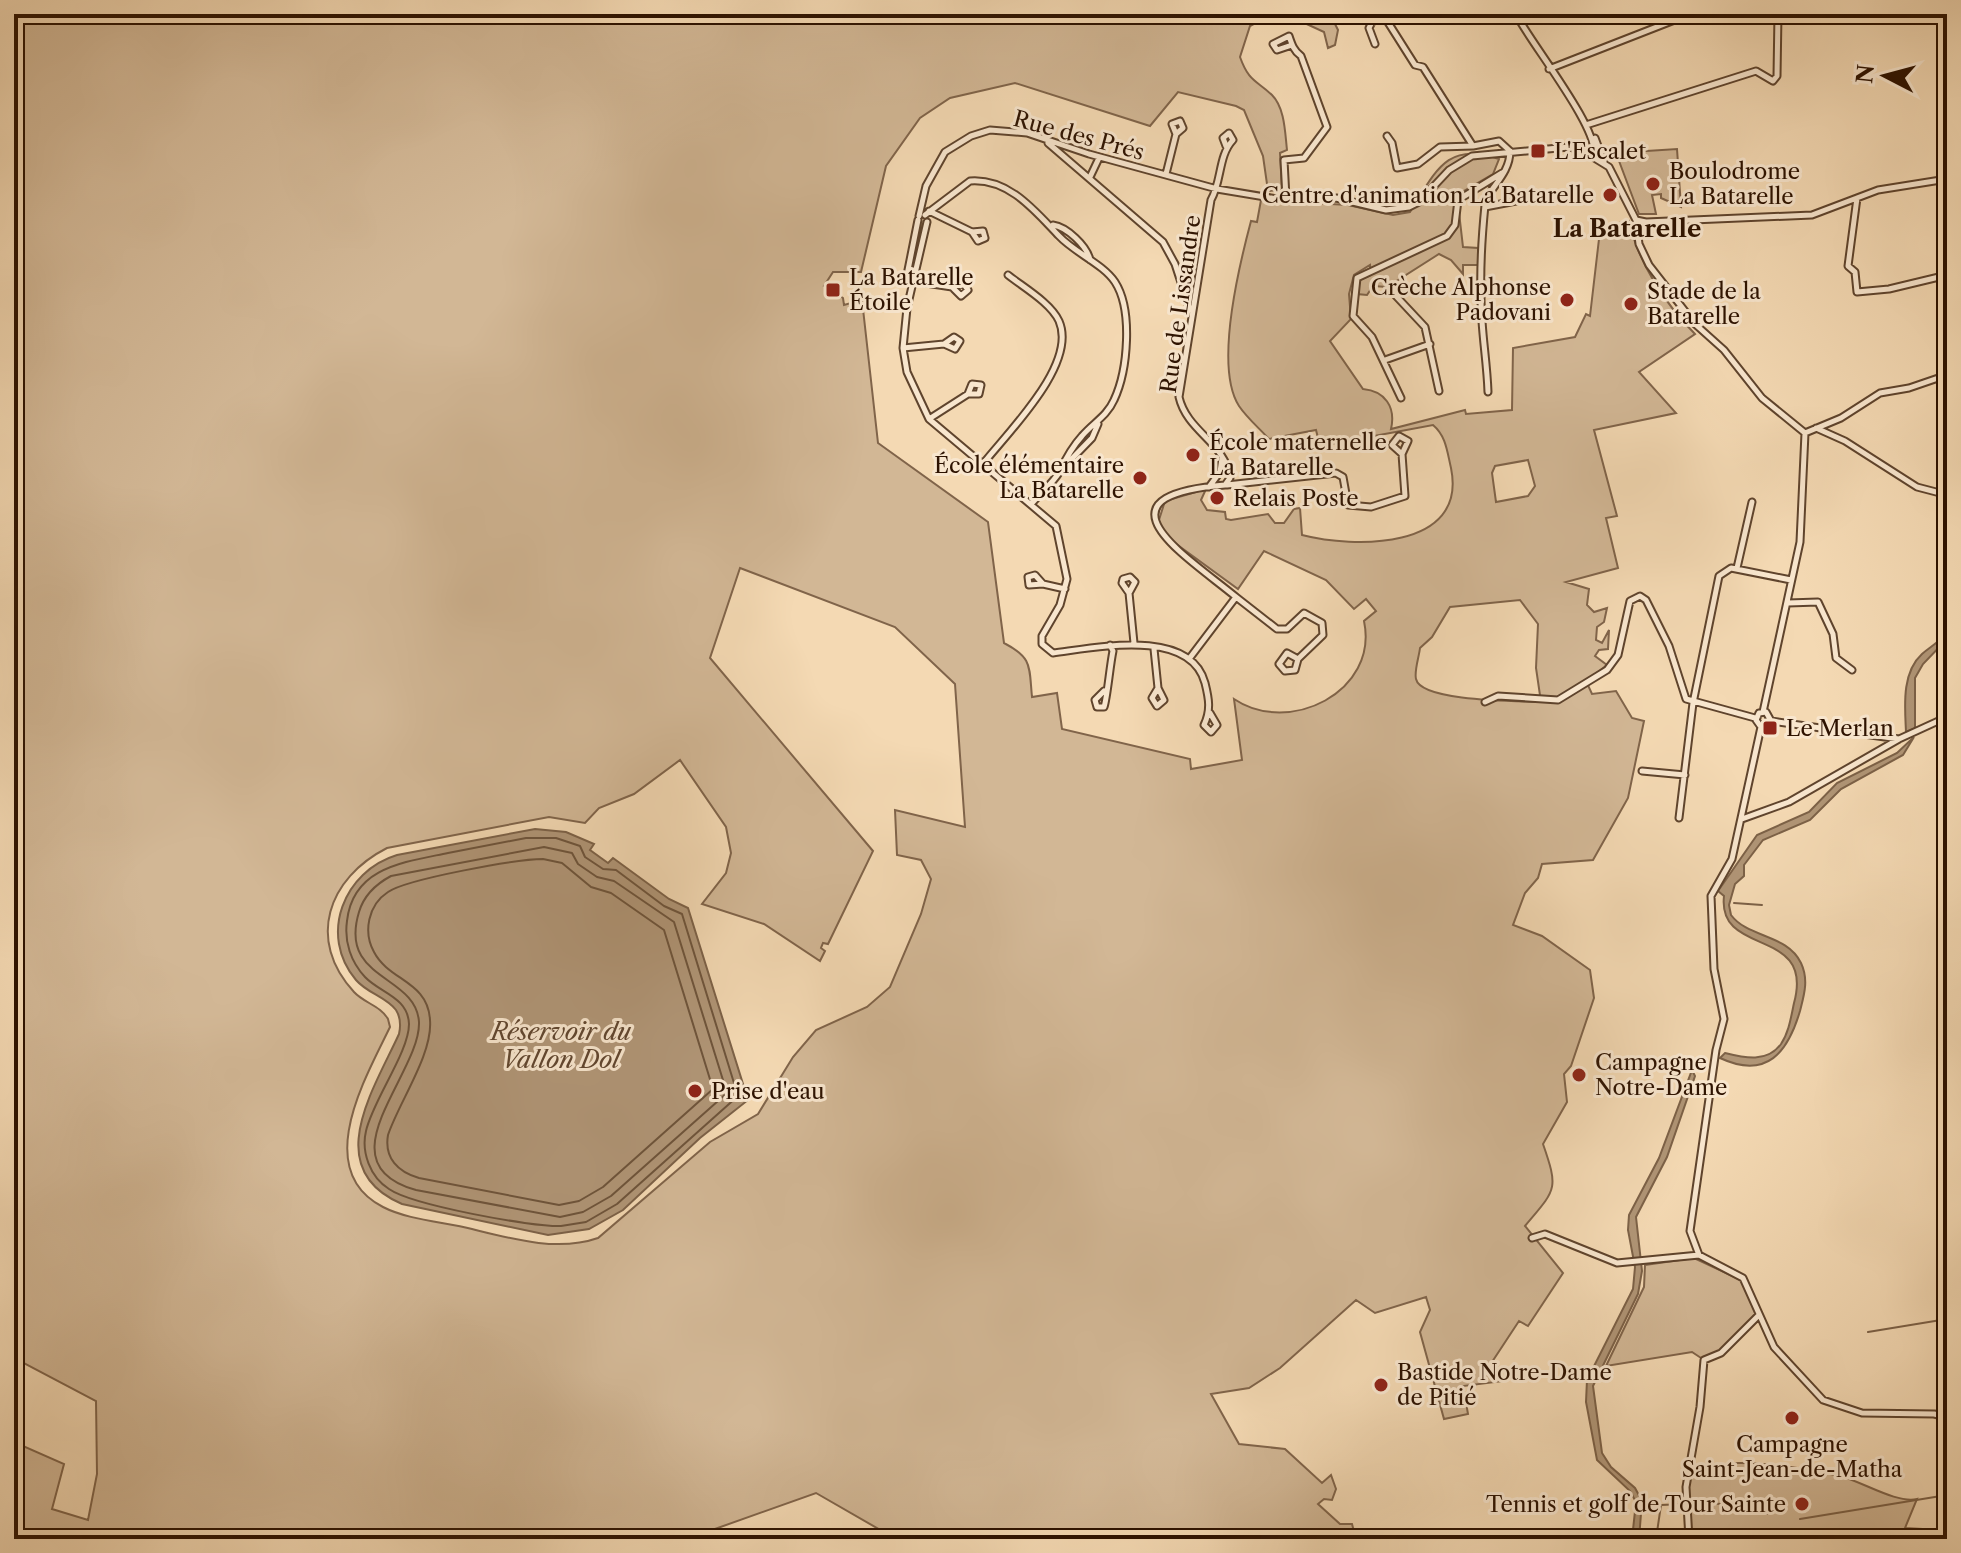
<svg xmlns="http://www.w3.org/2000/svg" width="1961" height="1553" font-family="'Libre Caslon Text',serif">
  <style>
    .green { fill: #d2b795; stroke: #80644a; stroke-width: 2; fill-rule: evenodd }
    .water { fill: #b09576; stroke: #7c6147; stroke-width: 2 }
    .lines { fill: none; stroke-linecap: round; stroke-linejoin: round }
    .shore { stroke: #6e543b; stroke-width: 2 }
    .stream { stroke: #7c6147; stroke-width: 2 }
    .street-casing { stroke: #5f442d; stroke-width: 9 }
    .street { stroke: #f8e6ce; stroke-width: 5 }
    .poi-dot { fill: #8f2418; stroke: #f8e6ce; stroke-width: 3 }
    .labels { text-anchor: middle; stroke-width: 6; stroke-linejoin: round; paint-order: stroke }
    .street-label { font-size: 22px; fill: #2d1200; stroke: #f8e6ce }
    .poi-label { font-size: 22px; fill: #2d1200; stroke: #f8e6ce; text-anchor: start }
    .neighbourhood-label { font-size: 24px; font-weight: bold; fill: #2d1200; stroke: #f8e6ce }
    .water-label { font-size: 24px; font-style: italic; fill: #61462f; stroke: #f8e6ce }
  </style>
  <rect width="100%" height="100%" fill="#f4d9b3"/>
  <filter id="stains"><feTurbulence type="fractalNoise" baseFrequency=".0025" numOctaves="4"/><feColorMatrix values="0 0 0 0 .2 0 0 0 0 .09 0 0 0 0 .02 0 0 0 .5 -.17"/></filter>
  <radialGradient id="worn" r=".72"><stop offset=".6" stop-color="#630" stop-opacity="0"/><stop offset="1" stop-color="#630" stop-opacity=".3"/></radialGradient>
  <path class="green" d="M 14,14 L 1272,14 L 1250,26 L 1240,57 C 1249,82 1256,80 1272,95 C 1285,108 1285,133 1287,150 L 1280,153 L 1282,190 L 1268,191 L 1263,156 L 1244,110 L 1236,106 L 1178,92 L 1150,126 L 1015,83 L 950,98 L 920,118 L 886,166 L 861,272 L 833,272 L 824,286 L 843,298 L 844,305 L 862,300 L 878,443 L 988,522 L 1004,643 C 1033,658 1029,667 1032,697 L 1057,693 L 1062,729 L 1190,759 L 1191,769 L 1242,760 L 1234,699 C 1289,736 1379,692 1364,621 L 1376,611 L 1366,599 L 1354,609 L 1326,580 L 1264,551 L 1238,589 L 1168,538 L 1158,523 L 1165,501 L 1206,489 L 1201,500 L 1207,510 L 1225,512 L 1226,519 L 1231,520 L 1268,514 L 1275,523 L 1284,523 L 1294,509 L 1300,508 L 1302,535 C 1352,548 1468,551 1451,468 C 1447,451 1446,436 1433,425 L 1320,446 L 1316,430 L 1269,439 C 1260,429 1247,418 1239,406 C 1214,367 1239,266 1251,221 L 1257,222 L 1261,200 L 1348,205 L 1393,215 L 1410,212 C 1435,173 1446,140 1499,159 L 1493,174 L 1457,195 L 1463,247 L 1478,248 L 1478,265 L 1463,265 L 1463,274 L 1451,260 L 1439,254 L 1387,287 L 1373,286 L 1367,295 L 1357,294 L 1360,280 L 1371,275 L 1370,265 L 1354,275 L 1349,294 L 1351,319 L 1330,341 L 1363,389 C 1385,391 1396,407 1391,429 L 1465,410 L 1466,414 L 1512,410 L 1513,348 L 1575,337 L 1586,314 L 1590,316 L 1599,239 L 1609,225 L 1629,221 C 1638,262 1665,304 1695,334 L 1639,372 L 1676,413 L 1594,430 L 1617,516 L 1606,518 L 1618,568 L 1566,582 L 1589,589 L 1587,605 L 1594,612 L 1607,608 L 1604,622 L 1597,627 L 1596,640 L 1602,643 L 1609,630 L 1608,649 L 1599,650 L 1595,656 L 1607,665 L 1586,681 L 1592,694 L 1616,691 L 1632,718 L 1644,721 L 1628,798 L 1593,860 L 1542,864 L 1538,878 L 1525,893 L 1513,925 L 1542,936 L 1590,970 L 1594,998 L 1571,1066 L 1564,1074 L 1567,1102 L 1543,1144 C 1559,1190 1556,1189 1525,1226 L 1563,1273 L 1528,1326 L 1519,1321 L 1492,1362 L 1503,1381 L 1463,1386 L 1468,1414 L 1444,1419 L 1420,1332 L 1430,1310 L 1426,1297 L 1375,1313 L 1356,1300 L 1280,1368 L 1249,1388 L 1211,1394 L 1239,1444 L 1285,1449 L 1322,1483 L 1331,1475 L 1336,1489 L 1332,1500 L 1324,1499 L 1318,1504 L 1340,1524 L 1352,1524 L 1356,1539 L 896,1539 L 816,1493 L 712,1530 L 711,1539 L 89,1539 L 88,1530 L 86,1539 L 14,1539 L 14,1442 L 64,1464 L 52,1509 L 88,1520 L 97,1474 L 96,1401 L 14,1358 ZM 1528,460 L 1535,486 L 1528,496 L 1496,502 L 1492,473 L 1495,466 ZM 740,568 L 895,627 L 955,684 L 965,827 L 895,810 L 897,855 L 921,860 L 931,879 L 921,914 L 890,987 L 867,1007 L 816,1030 L 793,1057 L 758,1114 L 710,1142 L 598,1238 C 558,1252 512,1239 472,1229 C 445,1222 408,1220 383,1207 C 311,1170 366,1077 390,1027 L 388,1019 C 381,1006 364,1003 354,992 C 306,940 328,878 387,848 L 549,817 L 585,823 L 599,808 L 634,794 L 680,760 L 726,827 L 731,853 L 726,873 L 702,904 L 764,924 L 820,961 L 825,951 L 821,948 L 823,943 L 828,944 L 873,851 L 710,658 ZM 1520,600 L 1538,624 L 1536,668 L 1541,702 C 1520,701 1421,702 1416,679 C 1414,671 1419,657 1420,648 L 1432,637 L 1450,607 Z
    M 1285,14 L 1330,14 L 1338,30 L 1335,45 L 1328,48 L 1324,32 Z
    M 1677,149 L 1681,207 L 1661,198 L 1661,194 L 1652,195 L 1656,214 L 1639,214 L 1616,153 Z
    M 1694,1258 L 1743,1281 L 1757,1313 L 1755,1318 L 1720,1351 L 1701,1358 L 1692,1352 L 1606,1366 L 1644,1287 L 1645,1265 Z
    M 1734,1463 C 1770,1462 1805,1469 1840,1476 C 1861,1481 1897,1504 1917,1499 L 1905,1528 L 1939,1530 L 1936,1539 L 1690,1539 L 1687,1489 L 1690,1470 Z"/>
  <path class="water" d="M 1947,627 L 1947,639 L 1923,664 L 1915,678 L 1915,728 L 1906,732 C 1905,708 1901,673 1922,654 C 1932,645 1942,642 1947,627 Z
    M 1914,737 L 1903,755 L 1841,789 L 1810,820 L 1763,840 L 1744,865 L 1744,876 L 1735,884 L 1729,905 L 1731,915 C 1748,938 1787,934 1801,963 C 1809,980 1804,995 1800,1011 C 1788,1052 1767,1080 1720,1058 L 1725,1053 C 1745,1058 1767,1063 1781,1044 C 1789,1032 1791,1017 1794,1003 C 1815,926 1717,958 1724,896 L 1718,891 L 1757,835 L 1809,812 L 1837,783 L 1897,753 Z
    M 535,829 L 566,832 L 594,844 L 590,850 L 608,863 L 613,858 L 669,899 L 688,908 L 748,1100 L 700,1138 L 623,1210 L 589,1229 L 548,1235 L 402,1204 C 320,1169 374,1089 399,1034 C 401,1025 401,1018 396,1010 C 386,997 367,993 356,980 C 318,935 344,871 397,855 Z
    M 1692,1070 L 1695,1076 L 1667,1157 L 1636,1217 L 1642,1271 L 1638,1294 L 1593,1386 L 1602,1453 L 1611,1467 L 1635,1488 L 1642,1501 L 1639,1539 L 1632,1539 L 1636,1502 L 1630,1491 L 1597,1460 L 1586,1402 L 1587,1380 L 1633,1289 L 1635,1267 L 1628,1230 L 1629,1215 L 1659,1158 Z"/>
  <g class="lines">
    <path class="shore" d="M 526,838 L 556,838 L 580,846 L 585,857 L 603,869 L 616,870 L 664,906 L 682,914 L 738,1096 L 617,1204 L 586,1222 L 561,1226 C 531,1227 412,1205 389,1189 C 370,1177 361,1152 366,1131 C 373,1100 409,1052 409,1024 C 408,997 380,993 365,977 C 351,962 344,942 347,921 C 353,867 405,862 448,853 C 474,848 500,843 526,838 Z
      M 544,847 L 572,853 L 578,864 L 597,877 L 614,881 L 674,922 L 727,1093 L 611,1196 L 583,1212 L 560,1217 L 416,1190 C 320,1163 421,1074 419,1022 C 416,974 338,981 359,912 C 364,895 376,884 391,876 Z
      M 543,859 L 562,863 L 591,887 L 611,893 L 664,930 L 713,1089 L 603,1187 L 579,1201 L 559,1205 L 419,1178 C 398,1172 384,1158 388,1135 C 399,1102 433,1054 430,1020 C 428,981 389,981 374,952 C 363,932 368,905 388,892 C 407,879 517,859 543,859 Z"/>
    <path class="stream" d="M 1734,903 L 1762,905
      M 1868,1332 L 1947,1319
      M 1698,1503 L 1746,1505 L 1767,1514
      M 1800,1519 L 1947,1495
      M 1656,1539 L 1661,1505 L 1684,1504"/>
    <defs>
      <path id="street" d="M 1516,14 C 1529,41 1603,133 1593,156
        M 1375,44 L 1369,28 L 1372,22 L 1384,16 L 1415,65 L 1423,67 L 1473,146 L 1499,141 L 1510,151
        M 1549,69 L 1690,14
        M 1586,125 L 1756,71 L 1773,81 L 1777,76 L 1778,14
        M 1387,136 L 1392,143 L 1397,168 L 1418,164 L 1440,147 L 1473,146
        M 1595,138 L 1604,162
        M 1048,143 L 1163,242 L 1175,264 L 1190,310
        M 1166,174 L 1176,134 L 1172,124 L 1180,121 L 1183,128 L 1176,134
        M 1090,177 L 1099,158
        M 1286,198 L 1284,160 L 1304,158 L 1327,127 L 1301,56 C 1294,51 1292,45 1289,36 L 1273,44 L 1277,50 L 1292,45
        M 1857,198 L 1848,266 L 1855,272 L 1857,292 L 1889,289 L 1939,277
        M 1485,207 L 1537,197
        M 929,211 L 972,232 L 983,231 L 985,238 L 978,241 L 972,232
        M 925,215 L 970,181 C 1009,178 1035,211 1059,236 C 1075,253 1103,264 1115,282 C 1133,310 1128,370 1114,400 C 1107,416 1093,423 1082,436 C 1072,447 1066,458 1060,471 C 1054,482 1040,494 1032,503
        M 919,216 L 926,186 L 945,152 L 971,136 L 990,130 L 1027,133 L 1089,154 L 1217,189 L 1277,199 L 1336,198 L 1386,210 L 1409,207 L 1419,202 L 1449,170 L 1472,156 L 1569,147 L 1583,151 L 1609,167 L 1636,220 L 1639,244 L 1649,265 L 1695,324 L 1724,350 L 1762,398 L 1805,433
        M 1943,219 L 1947,218
        M 918,220 L 906,280 L 952,287 L 963,283 L 968,290 L 961,296 L 952,287
        M 1636,220 L 1646,222 L 1812,215 L 1878,190 L 1947,179
        M 927,222 L 907,308 L 903,348 L 907,372 L 929,419 L 1056,526 L 1067,579 L 1060,605 L 1042,636 L 1042,644 L 1053,653 C 1094,648 1190,627 1205,683 C 1209,699 1211,710 1204,725 L 1211,732 L 1217,725 L 1210,713
        M 1053,225 C 1067,227 1087,246 1090,260
        M 1396,296 L 1425,327 L 1439,391
        M 903,348 L 944,344 L 954,337 L 960,341 L 955,349 L 944,344
        M 1385,360 L 1430,344
        M 1488,392 C 1487,361 1481,330 1481,298 C 1480,268 1482,235 1485,205 C 1486,190 1510,176 1510,151
        M 1401,398 L 1372,337 L 1353,316 L 1357,278 L 1447,236 L 1455,225 L 1458,200 L 1502,173
        M 929,419 L 968,394 L 972,384 L 981,385 L 979,394 L 968,394
        M 1816,428 L 1845,441 L 1917,487 L 1940,493 L 1947,517
        M 1805,433 L 1841,418 L 1880,393 L 1909,388 L 1947,375
        M 983,464 C 1008,432 1078,364 1059,321 C 1051,303 1023,287 1008,275
        M 1060,471 L 1092,438 L 1098,424
        M 1227,485 L 1336,473 L 1343,477 L 1348,505 L 1371,507 L 1405,496 L 1402,454 L 1392,445 L 1399,436 L 1408,441 L 1402,454
        M 1209,487 L 1220,472 L 1222,458
        M 1737,568 L 1752,502
        M 1043,584 L 1029,585 L 1028,577 L 1035,575 L 1043,584 L 1065,589
        M 1129,593 L 1135,582 L 1130,577 L 1123,579 L 1122,583 L 1129,593 L 1134,643
        M 1236,597 L 1277,629 L 1287,629 L 1304,613 L 1322,623 L 1323,635 L 1298,659 L 1295,670 L 1285,671 L 1279,664 L 1287,653 L 1298,659
        M 1788,603 L 1818,602 L 1833,634 L 1836,658 L 1852,670
        M 1154,649 L 1158,688 L 1164,700 L 1157,706 L 1152,698 L 1158,688
        M 1189,659 L 1236,597 C 1185,555 1088,496 1225,485 L 1230,478 C 1226,443 1187,432 1179,397 L 1211,200 C 1222,181 1218,156 1233,140 L 1229,133 L 1223,138 L 1226,146
        M 1104,691 L 1095,700 L 1097,707 L 1104,707 C 1107,699 1110,665 1113,651 L 1110,645
        M 1485,702 L 1498,696 L 1558,700 L 1607,670 L 1618,655 L 1630,601 L 1640,596 L 1646,600 L 1669,646 L 1686,699 L 1755,718
        M 1763,712 L 1800,542 L 1805,433
        M 1771,721 L 1899,739
        M 1761,727 L 1732,859 L 1711,896 L 1714,969 L 1724,1019 L 1716,1050 L 1690,1231 L 1699,1255 L 1743,1278 L 1774,1347 L 1823,1400 L 1862,1413 L 1934,1414 L 1947,1417
        M 1761,727 L 1756,720 L 1759,713 L 1766,712 L 1771,721
        M 1642,771 L 1685,775
        M 1679,818 L 1693,703 L 1719,576 L 1731,568 L 1791,580
        M 1742,819 L 1789,802 L 1899,739 L 1947,717
        M 1532,1238 L 1545,1234 L 1617,1263 L 1699,1255
        M 1689,1539 L 1686,1487 L 1700,1407 L 1704,1360 L 1721,1353 L 1759,1315"/>
    </defs>
    <use href="#street" class="street-casing"/>
    <use href="#street" class="street"/>
  </g>
  <g class="poi-dot">
    <rect x="1530" y="143" width="16" height="16" rx="4"/>
    <circle cx="1653" cy="184" r="8"/>
    <circle cx="1610" cy="195" r="8"/>
    <rect x="825" y="282" width="16" height="16" rx="4"/>
    <circle cx="1567" cy="300" r="8"/>
    <circle cx="1631" cy="304" r="8"/>
    <circle cx="1193" cy="455" r="8"/>
    <circle cx="1140" cy="478" r="8"/>
    <circle cx="1217" cy="498" r="8"/>
    <rect x="1762" y="720" width="16" height="16" rx="4"/>
    <circle cx="1579" cy="1075" r="8"/>
    <circle cx="695" cy="1091" r="8"/>
    <circle cx="1381" cy="1385" r="8"/>
    <circle cx="1792" cy="1418" r="8"/>
    <circle cx="1802" cy="1504" r="8"/>
  </g>
  <g class="labels">
    <g class="street-label">
      <text transform="translate(1079 135) rotate(15)" y="8">Rue des Prés</text>
      <text transform="translate(1180 304) rotate(-82)" y="8">Rue de Lissandre</text>
    </g>
    <g class="poi-label">
      <text x="1554" y="159">L'Escalet</text>
      <text x="1669" y="179">Boulodrome<tspan x="1669" dy="25">La Batarelle</tspan></text>
      <text x="1594" y="203" text-anchor="end">Centre d'animation La Batarelle</text>
      <text x="849" y="285">La Batarelle<tspan x="849" dy="25">Étoile</tspan></text>
      <text x="1551" y="295" text-anchor="end">Crèche Alphonse<tspan x="1551" dy="25">Padovani</tspan></text>
      <text x="1647" y="299">Stade de la<tspan x="1647" dy="25">Batarelle</tspan></text>
      <text x="1209" y="450">École maternelle<tspan x="1209" dy="25">La Batarelle</tspan></text>
      <text x="1124" y="473" text-anchor="end">École élémentaire<tspan x="1124" dy="25">La Batarelle</tspan></text>
      <text x="1233" y="506">Relais Poste</text>
      <text x="1786" y="736">Le Merlan</text>
      <text x="1595" y="1070">Campagne<tspan x="1595" dy="25">Notre-Dame</tspan></text>
      <text x="711" y="1099">Prise d'eau</text>
      <text x="1397" y="1380">Bastide Notre-Dame<tspan x="1397" dy="25">de Pitié</tspan></text>
      <text x="1792" y="1452" text-anchor="middle">Campagne<tspan x="1792" dy="25">Saint-Jean-de-Matha</tspan></text>
      <text x="1786" y="1512" text-anchor="end">Tennis et golf de Tour Sainte</text>
    </g>
    <g class="neighbourhood-label">
      <text x="1627" y="237">La Batarelle</text>
    </g>
    <g class="water-label">
      <text x="561" y="1040">Réservoir du<tspan x="561" dy="28">Vallon Dol</tspan></text>
    </g>
  </g>
  <rect width="1961" height="1553" fill="none" stroke="#f4d9b3" stroke-width="48"/>
  <rect x="16" y="16" width="1929" height="1521" fill="none" stroke="#2d1200" stroke-width="4"/>
  <rect x="24" y="24" width="1913" height="1505" fill="none" stroke="#2d1200" stroke-width="2"/>
  <g transform="translate(1885 76) rotate(276)" stroke="#f8e6ce" stroke-width="6" paint-order="stroke">
  <path d="M0-6L14 30L0 20L-14 30Z" fill="#2d1200"/>
  <text y="-12" font-size="22" font-weight="bold" text-anchor="middle" fill="#2d1200">N</text>
  </g>
  <rect width="100%" height="100%" filter="url(#stains)"/>
  <rect width="100%" height="100%" fill="url(#worn)"/>
</svg>
